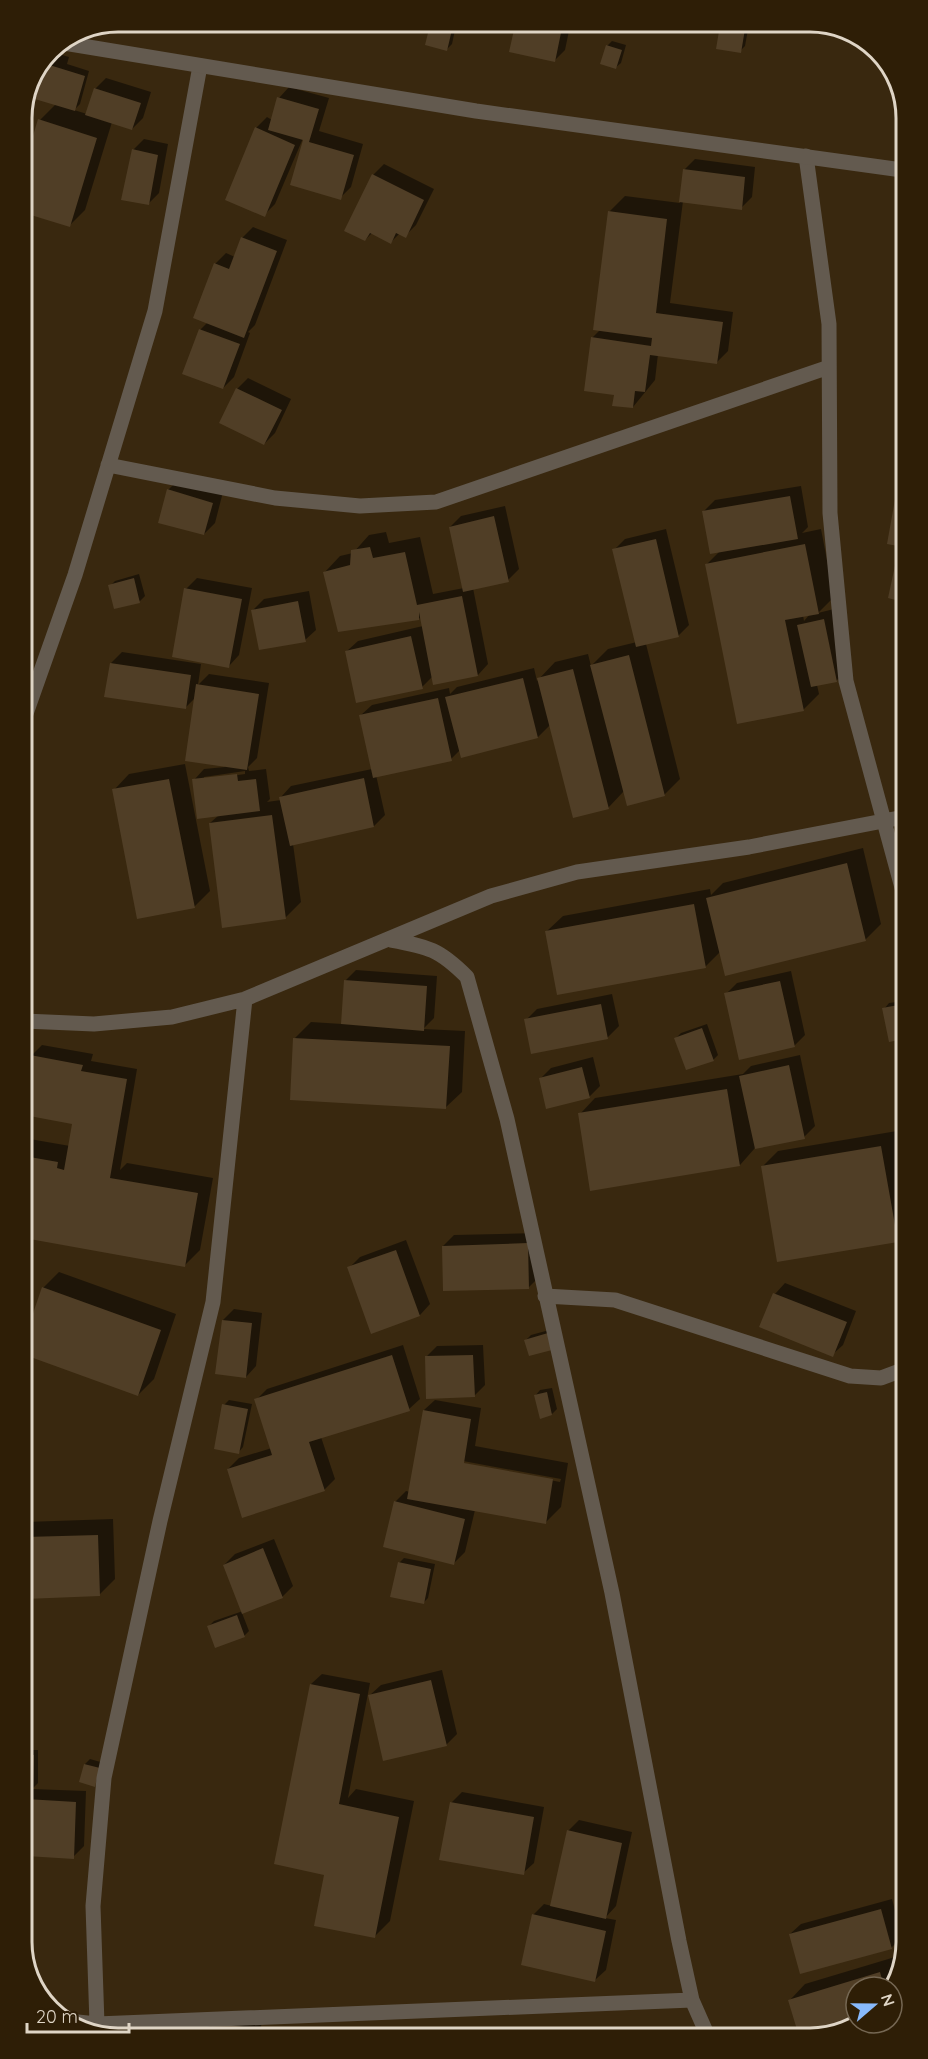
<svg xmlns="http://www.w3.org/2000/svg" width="928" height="2059" font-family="Quicksand,sans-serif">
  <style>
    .shadow { fill: #0007; fill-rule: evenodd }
    .building { fill: #503e26 }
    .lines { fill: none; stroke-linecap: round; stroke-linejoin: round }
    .minor { stroke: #635a4f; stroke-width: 15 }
    .tertiary { stroke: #635a4f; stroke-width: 15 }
    .rim { fill: none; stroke: #dfd5c6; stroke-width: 3 }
  </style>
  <rect width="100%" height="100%" fill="#39280f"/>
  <path class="shadow" d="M 433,21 L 457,21 L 452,44 L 447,49 Z
    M 517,21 L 571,21 L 565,50 L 554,61 Z
    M 726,21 L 749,24 L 745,46 L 740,51 L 721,26 Z
    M 612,41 L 626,45 L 621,63 L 615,68 L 607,46 Z
    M 49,51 L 69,57 L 67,64 L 89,71 L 80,104 L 74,110 L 87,114 L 95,89 L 106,78 L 151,92 L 143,118 L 132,129 L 112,122 L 85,210 L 69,226 L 40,120 L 57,103 L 29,95 Z
    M 289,87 L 329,98 L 319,131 L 363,144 L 351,187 L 340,198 L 304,136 L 275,204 L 264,215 L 256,128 L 267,117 L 272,120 L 279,98 Z
    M 144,139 L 168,144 L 159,193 L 148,204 L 133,150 Z
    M 695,159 L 755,167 L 752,197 L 741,208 L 683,201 L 670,303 L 733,312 L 728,351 L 717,362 L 658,354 L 655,380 L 633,407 L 615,393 L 592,338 L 600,330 L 609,212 L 625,196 L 680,203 L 684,170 Z
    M 384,164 L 434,189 L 416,225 L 405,236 L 400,233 L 391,242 L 372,233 L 365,240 L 373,175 Z
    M 21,224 L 31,227 L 22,259 Z
    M 253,227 L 287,240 L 255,325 L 248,332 L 250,333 L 234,377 L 223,388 L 200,330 L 208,322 L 215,264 L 226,253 L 235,257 L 242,238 Z
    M 248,378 L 291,399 L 275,433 L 264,444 L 221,422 L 237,389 Z
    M 179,479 L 223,492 L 215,523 L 204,534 L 168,490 Z
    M 801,486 L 808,527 L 802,533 L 821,529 L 834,597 L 818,613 L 834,609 L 847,670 L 836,681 L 817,685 L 819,694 L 803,710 L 707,564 L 721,550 L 704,511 L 715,500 ZM 810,614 L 804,621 L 803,615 Z
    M 505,506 L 519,569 L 508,580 L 473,588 L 488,664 L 478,675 L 433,676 L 422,687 L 347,651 L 358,641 L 423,626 L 421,616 L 419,619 L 325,572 L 340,556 L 353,553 L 369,535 L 386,532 L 389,543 L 420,537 L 433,594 L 464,588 L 450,527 L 461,516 Z
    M 666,529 L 689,625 L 678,636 L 646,644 L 680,779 L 664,795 L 624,791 L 608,808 L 551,724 L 538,737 L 460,750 L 451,759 L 376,775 L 385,815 L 374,826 L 293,844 L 301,902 L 285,918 L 210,823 L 219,815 L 194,780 L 204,769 L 225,767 L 196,697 L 185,708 L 111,663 L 122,652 L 201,664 L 198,685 L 209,674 L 269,683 L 257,758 L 248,767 L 249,771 L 266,769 L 270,799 L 267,802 L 281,800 L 281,797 L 291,786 L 372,769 L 361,715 L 372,705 L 449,688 L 450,694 L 457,687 L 534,668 L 537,681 L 555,662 L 588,654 L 591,666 L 608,649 L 637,642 L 614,550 L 625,539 ZM 245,771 L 245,774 L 204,780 L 204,777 Z
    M 903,555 L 903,600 L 890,597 L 897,561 Z
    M 139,574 L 145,596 L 140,601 L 110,586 L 115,581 Z
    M 197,578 L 252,588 L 239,655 L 229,666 L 186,589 Z
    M 309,591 L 316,630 L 305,640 L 253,610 L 264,599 Z
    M 185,764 L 210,891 L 194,907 L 114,790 L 129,774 Z
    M 863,848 L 881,924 L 865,940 L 721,951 L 705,967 L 547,931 L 563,916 L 710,889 L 711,895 L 723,883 Z
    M 356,970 L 437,976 L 434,1018 L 423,1029 L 465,1031 L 462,1092 L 446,1107 L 295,1038 L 311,1022 L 342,1024 L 345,981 Z
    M 791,971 L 805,1035 L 794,1046 L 726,994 L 737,983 Z
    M 612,994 L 619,1026 L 608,1037 L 532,1052 L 526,1020 L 537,1009 Z
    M 904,1001 L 904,1037 L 890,1040 L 884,1009 L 889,1003 Z
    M 707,1024 L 718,1055 L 713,1060 L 676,1038 L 681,1033 Z
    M 42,1045 L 93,1054 L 91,1061 L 137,1069 L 120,1170 L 127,1163 L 213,1178 L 200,1250 L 184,1266 L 24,1237 L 24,1138 L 70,1146 L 74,1122 L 24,1114 L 31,1056 Z
    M 800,1055 L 815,1126 L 804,1137 L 755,1148 L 740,1165 L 580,1114 L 595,1098 L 743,1074 L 751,1066 Z
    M 593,1057 L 600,1086 L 589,1097 L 540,1079 L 551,1068 Z
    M 897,1131 L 905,1178 L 905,1233 L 897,1241 L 762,1167 L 778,1151 Z
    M 538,1233 L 539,1277 L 528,1288 L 443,1246 L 454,1235 Z
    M 406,1240 L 430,1304 L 420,1315 L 372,1332 L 349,1268 L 360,1257 Z
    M 59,1272 L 176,1314 L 154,1379 L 138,1395 L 25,1353 L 25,1342 L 43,1288 Z
    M 785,1283 L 856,1311 L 843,1345 L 832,1355 L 775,1294 Z
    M 234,1309 L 262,1313 L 256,1366 L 246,1377 L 223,1320 Z
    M 553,1329 L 556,1343 L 526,1340 L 531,1335 Z
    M 403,1345 L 420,1399 L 409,1409 L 321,1437 L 335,1479 L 324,1490 L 228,1469 L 239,1458 L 272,1448 L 256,1400 L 267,1389 Z
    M 483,1345 L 485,1385 L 474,1396 L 426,1357 L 437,1346 Z
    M 552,1388 L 557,1409 L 552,1414 L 535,1396 L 540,1390 Z
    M 229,1400 L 252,1404 L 243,1447 L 238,1453 L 224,1405 Z
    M 435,1400 L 481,1408 L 475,1446 L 568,1463 L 561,1507 L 545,1523 L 475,1510 L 465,1552 L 454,1563 L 395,1502 L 406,1491 L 410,1492 L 424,1410 ZM 463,1461 L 561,1479 L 560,1482 L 461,1463 Z
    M 113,1519 L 115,1579 L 99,1595 L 25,1597 L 25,1522 Z
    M 274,1539 L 293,1586 L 282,1597 L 242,1613 L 249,1631 L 244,1636 L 209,1626 L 214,1621 L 243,1611 L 224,1565 L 235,1554 Z
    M 404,1558 L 435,1564 L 428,1598 L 423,1603 L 399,1563 Z
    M 442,1670 L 457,1734 L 446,1745 L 370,1695 L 381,1685 Z
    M 322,1674 L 370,1683 L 348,1798 L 356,1789 L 414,1801 L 390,1921 L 374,1937 L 327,1870 L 311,1684 Z
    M 26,1750 L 38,1750 L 38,1783 L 32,1789 L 86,1791 L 84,1846 L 73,1857 L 26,1855 Z
    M 90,1759 L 104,1763 L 100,1780 L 94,1785 L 85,1764 Z
    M 462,1792 L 544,1807 L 534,1863 L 523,1873 L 451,1803 Z
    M 579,1820 L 632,1832 L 616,1906 L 605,1918 L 616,1920 L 606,1970 L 595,1980 L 533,1915 L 544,1904 L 552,1906 L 568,1831 Z
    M 892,1899 L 902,1937 L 891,1948 L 790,1934 L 801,1924 Z
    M 895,1957 L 899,1968 L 892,1990 L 892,1987 L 856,1987 L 856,2022 L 842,2033 L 800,2033 L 790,2000 L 805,1984 Z
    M 262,2018 L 260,2037 L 127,2038 Z"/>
  <path class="building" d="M 431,21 L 454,21 L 447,51 L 425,45 Z
    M 516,21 L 563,23 L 555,62 L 509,52 Z
    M 606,21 L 640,21 L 639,29 Z
    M 720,25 L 745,29 L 741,53 L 716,49 Z
    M 606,45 L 622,50 L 616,69 L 600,64 Z
    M 43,63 L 85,76 L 75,111 L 28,97 Z
    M 94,88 L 141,103 L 132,130 L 85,115 Z
    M 277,97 L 319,109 L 309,142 L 354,155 L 341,200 L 290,185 L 303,140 L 268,130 Z
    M 38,119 L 97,138 L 70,227 L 21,212 L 21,176 Z
    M 255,127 L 295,145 L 265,217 L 225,200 Z
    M 132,149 L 158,155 L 149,205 L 121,200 Z
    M 683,169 L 745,177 L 742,210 L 679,202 Z
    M 372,174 L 424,200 L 406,238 L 396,233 L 391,244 L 370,233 L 365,241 L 344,231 Z
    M 608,211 L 667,219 L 656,313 L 723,322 L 717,364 L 650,355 L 645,392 L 635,391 L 633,408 L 612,406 L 614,395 L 584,391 L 591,337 L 651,346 L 652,338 L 593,330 Z
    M 241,237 L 277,251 L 244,338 L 193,318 L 214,263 L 229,269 Z
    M 199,329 L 240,344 L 223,389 L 182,374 Z
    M 236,388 L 282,410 L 264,445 L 219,423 Z
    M 901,466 L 903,467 L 903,547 L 887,544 Z
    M 167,489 L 213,503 L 204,535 L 158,523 Z
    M 790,496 L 798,539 L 710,554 L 702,511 Z
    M 494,516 L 509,582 L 463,592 L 449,527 Z
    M 656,539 L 679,637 L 636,647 L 612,549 Z
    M 805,544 L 819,614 L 785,620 L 804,711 L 737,724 L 705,564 Z
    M 370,547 L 373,558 L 405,552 L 417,605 L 462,596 L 478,676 L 433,685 L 419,612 L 419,620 L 338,632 L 323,572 L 350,565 L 351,550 Z
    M 896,561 L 903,562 L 903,602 L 888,598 Z
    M 134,578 L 140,603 L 114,609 L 108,585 Z
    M 184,588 L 242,599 L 229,668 L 172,657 Z
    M 298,601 L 306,642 L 259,650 L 251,610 Z
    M 824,619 L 837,682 L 811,687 L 797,625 Z
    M 411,636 L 423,689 L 356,703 L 345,651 Z
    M 629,655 L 665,796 L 627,806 L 590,665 Z
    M 110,663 L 191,675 L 186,709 L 104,697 Z
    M 573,669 L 609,809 L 573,818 L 537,678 Z
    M 523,678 L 538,738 L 461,758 L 445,697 Z
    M 196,684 L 259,694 L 247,770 L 185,761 Z
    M 438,698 L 452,761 L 373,778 L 359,715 Z
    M 237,774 L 238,781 L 256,779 L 260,811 L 197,819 L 192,779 Z
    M 364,778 L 374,827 L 290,846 L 279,797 Z
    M 169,779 L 195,908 L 137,919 L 112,789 Z
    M 272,815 L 286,919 L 222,928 L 209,823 Z
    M 847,863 L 866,941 L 725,976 L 706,898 Z
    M 694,904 L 706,968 L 557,995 L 545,931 Z
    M 344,980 L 427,986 L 424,1031 L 341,1024 Z
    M 780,981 L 795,1047 L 739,1060 L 724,993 Z
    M 601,1004 L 608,1039 L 531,1054 L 524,1019 Z
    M 904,1004 L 904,1039 L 889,1042 L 882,1008 Z
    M 702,1028 L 714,1061 L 686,1070 L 674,1038 Z
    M 293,1038 L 450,1046 L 446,1109 L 290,1100 Z
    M 30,1055 L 83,1065 L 81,1071 L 127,1079 L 110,1178 L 198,1193 L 185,1267 L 24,1238 L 24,1156 L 58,1162 L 57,1168 L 64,1170 L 72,1124 L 24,1115 L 24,1089 Z
    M 789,1065 L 805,1139 L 755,1149 L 739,1076 Z
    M 582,1067 L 590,1098 L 546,1109 L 539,1078 Z
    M 727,1089 L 740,1166 L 590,1191 L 578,1113 Z
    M 881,1146 L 898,1242 L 777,1262 L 761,1166 Z
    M 528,1243 L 529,1289 L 443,1291 L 442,1246 Z
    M 396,1250 L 420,1316 L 371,1334 L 347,1267 Z
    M 42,1287 L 161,1330 L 138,1396 L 25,1355 L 25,1337 Z
    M 773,1293 L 847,1322 L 833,1357 L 759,1327 Z
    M 222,1320 L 252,1323 L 246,1378 L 215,1374 Z
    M 548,1333 L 552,1350 L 529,1356 L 524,1340 Z
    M 392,1355 L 410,1411 L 309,1442 L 325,1491 L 242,1518 L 227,1469 L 272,1455 L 254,1399 Z
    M 473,1355 L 475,1397 L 426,1399 L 425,1356 Z
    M 547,1392 L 552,1415 L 540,1419 L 534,1395 Z
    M 222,1404 L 248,1409 L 239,1454 L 214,1449 Z
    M 423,1410 L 471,1419 L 464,1463 L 553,1479 L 546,1524 L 407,1499 Z
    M 394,1501 L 465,1519 L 454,1565 L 383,1547 Z
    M 98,1535 L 100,1596 L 25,1599 L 25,1537 Z
    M 263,1548 L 283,1598 L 242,1614 L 223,1565 Z
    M 398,1562 L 431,1569 L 424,1604 L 390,1597 Z
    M 237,1615 L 245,1637 L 215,1648 L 207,1626 Z
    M 431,1680 L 447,1746 L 383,1761 L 368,1695 Z
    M 310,1684 L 360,1694 L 339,1804 L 399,1817 L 375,1938 L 314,1926 L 324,1875 L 274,1864 Z
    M 26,1754 L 34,1755 L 33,1790 L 26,1790 Z
    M 84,1764 L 100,1768 L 95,1787 L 79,1782 Z
    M 26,1799 L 76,1802 L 74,1859 L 26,1856 Z
    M 450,1802 L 534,1817 L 524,1875 L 439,1860 Z
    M 567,1830 L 622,1843 L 606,1919 L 550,1906 Z
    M 881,1909 L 892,1949 L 800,1974 L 789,1934 Z
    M 532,1914 L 606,1931 L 595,1982 L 521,1965 Z
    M 880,1972 L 884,1987 L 856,1987 L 856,2022 L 842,2033 L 798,2033 L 788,2000 Z
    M 212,2023 L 252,2028 L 251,2037 L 210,2037 Z
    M 201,2026 L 201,2037 L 126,2038 L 126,2027 Z"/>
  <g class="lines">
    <path class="minor" d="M 806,156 L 829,324 L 830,513 L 846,681 L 904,895
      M 108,465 L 275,498 L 360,506 L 436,502 L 829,367
      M 23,722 L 75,575 L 155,311 L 200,66
      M 391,940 C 429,947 439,949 467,977 L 507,1119 L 612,1593 L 679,1941 L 692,2000 L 707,2034
      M 24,1021 L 94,1024 L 172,1017 L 245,999 L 491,896 L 577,872 L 749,847 L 904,817
      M 545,1296 L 615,1300 L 850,1376 L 881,1378 L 905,1369
      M 905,1869 L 907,1861
      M 68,2021 L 97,2024 L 692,2000
      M 97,2024 L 93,1906 L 104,1778 L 160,1521 L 213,1302 L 245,999"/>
    <path class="tertiary" d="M 64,43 L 476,111 L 902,170"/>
  </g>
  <path d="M0 0H928V2059H0ZM118 32H810A86 86 0 0 1 896 118V1942A86 86 0 0 1 810 2028H118A86 86 0 0 1 32 1942V118A86 86 0 0 1 118 32Z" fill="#2e1e06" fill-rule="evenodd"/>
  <path class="rim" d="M118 32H810A86 86 0 0 1 896 118V1942A86 86 0 0 1 810 2028H118A86 86 0 0 1 32 1942V118A86 86 0 0 1 118 32Z"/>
  <g transform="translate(874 2005) rotate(70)"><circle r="28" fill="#2e1e06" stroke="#756753" stroke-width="1.5"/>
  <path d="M0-4.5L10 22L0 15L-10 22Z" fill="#88bafc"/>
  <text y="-9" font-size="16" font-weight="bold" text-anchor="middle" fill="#dfd5c6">N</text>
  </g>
  <path d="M27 2023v9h102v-9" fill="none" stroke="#dfd5c6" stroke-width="3"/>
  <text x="36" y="2023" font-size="18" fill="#dfd5c6" stroke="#2e1e06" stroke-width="4.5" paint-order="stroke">20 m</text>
</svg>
